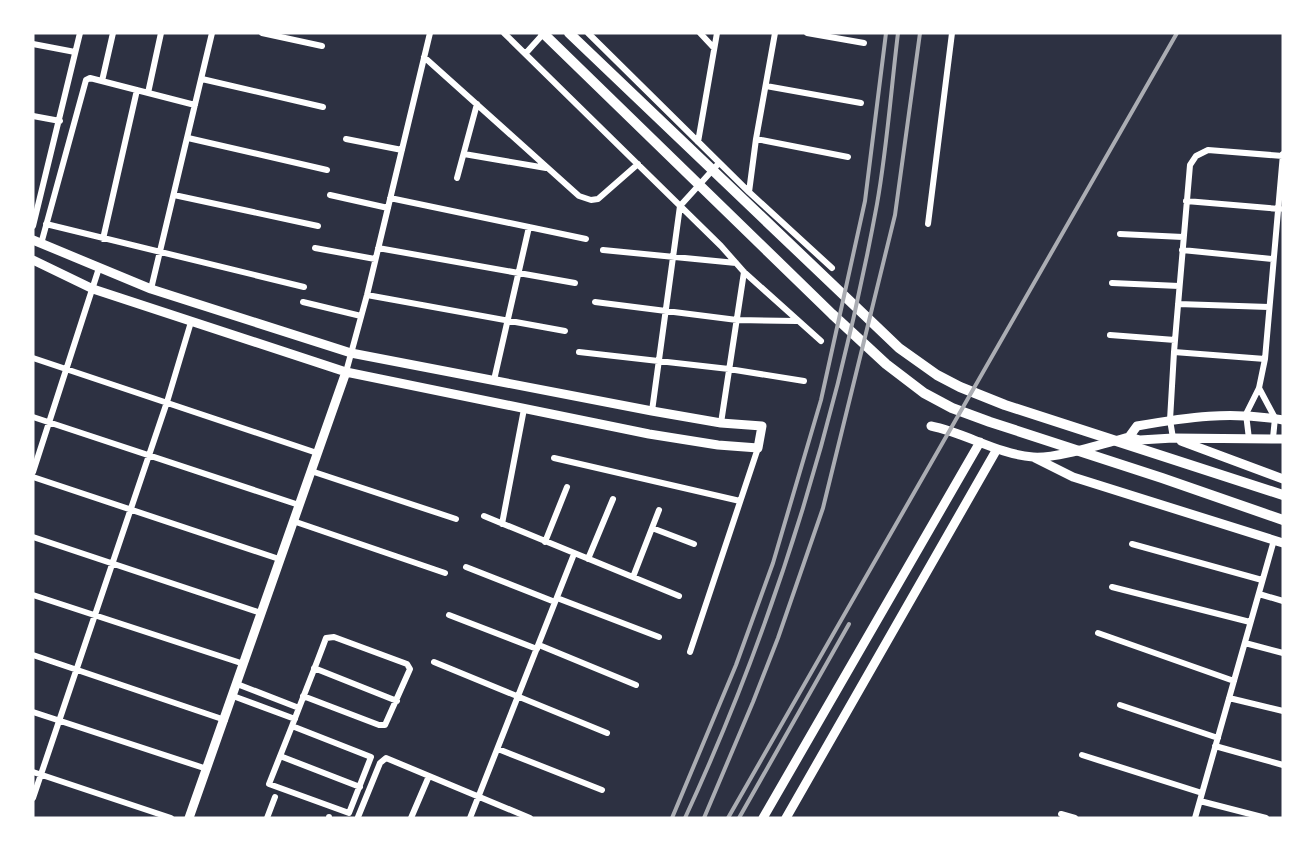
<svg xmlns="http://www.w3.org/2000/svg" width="1316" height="851" font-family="Ubuntu,sans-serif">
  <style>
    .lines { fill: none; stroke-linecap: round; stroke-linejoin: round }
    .minor { stroke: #fff; stroke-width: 6 }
    .tertiary { stroke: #fff; stroke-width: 9 }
    .secondary { stroke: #fff; stroke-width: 10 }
    .rail { stroke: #abadb3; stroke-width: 4 }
  </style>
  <rect width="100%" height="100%" fill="#2d3142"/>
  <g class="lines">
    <path class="minor" d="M 262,33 L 322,46
      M 504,33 L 721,246 L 744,272 L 821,341
      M 588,33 L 749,192
      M 700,33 L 714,48
      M 775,33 L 756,139 L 749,192 L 832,268
      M 807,33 L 864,43
      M 33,44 L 75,52
      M 526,53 L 544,33
      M 424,57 L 579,196 L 591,200 L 598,199 L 638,164
      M 202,79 L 323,107
      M 102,81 L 113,33
      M 766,86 L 861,103
      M 148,93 L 161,33
      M 33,116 L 60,121
      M 188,138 L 327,170
      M 346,139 L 402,150
      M 756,139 L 848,157
      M 698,142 L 717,33
      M 464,154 L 546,168
      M 457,178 L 477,104
      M 174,195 L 318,226
      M 330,195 L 388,208
      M 390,198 L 586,239
      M 1186,201 L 1280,209
      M 46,224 L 304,287
      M 928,224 L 952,33
      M 33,226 L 80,33
      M 1120,234 L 1183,237
      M 103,239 L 137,90
      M 41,244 L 86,80 L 90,78 L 195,105
      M 315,248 L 375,259
      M 378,248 L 575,283
      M 603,250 L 736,263
      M 1182,250 L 1273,259
      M 1112,283 L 1179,286
      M 151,289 L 212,33
      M 367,295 L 565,331
      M 303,302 L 361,316
      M 595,302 L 737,320 L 797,321
      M 1178,304 L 1269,307
      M 1110,335 L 1175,340
      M 579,352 L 729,369 L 804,381
      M 1174,352 L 1265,359
      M 33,358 L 317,453
      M 346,372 L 367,295 L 430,33
      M 494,380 L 529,227
      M 1259,388 L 1275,418 L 1273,438
      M 652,411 L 680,206 L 719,163
      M 33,417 L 299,505
      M 721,423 L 744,272
      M 1173,438 L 1170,420 L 1174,352 L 1190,165 L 1196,156 L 1208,150 L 1283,156
      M 1249,439 L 1246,414 L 1259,388 L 1265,359 L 1283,154
      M 554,458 L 740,501
      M 311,471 L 456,519
      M 33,472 L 99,268
      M 33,477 L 279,559
      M 484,516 L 679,596
      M 293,521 L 445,573
      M 502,524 L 524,409
      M 652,528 L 694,544
      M 33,537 L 261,613
      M 545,542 L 567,487
      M 1132,544 L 1262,580
      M 588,559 L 613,499
      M 466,567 L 555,602
      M 633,577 L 659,510
      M 1112,587 L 1250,622
      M 1259,594 L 1283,601
      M 33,595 L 244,664
      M 557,598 L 659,637
      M 449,615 L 537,649
      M 1098,633 L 1234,681
      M 1245,643 L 1283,653
      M 539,645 L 636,685
      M 690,652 L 758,448
      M 33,655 L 225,720
      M 434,662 L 607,733
      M 314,668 L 397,701
      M 237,684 L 299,708
      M 233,696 L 295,719
      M 1229,698 L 1283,711
      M 1120,705 L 1218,738
      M 33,712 L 207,769
      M 292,726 L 371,757 L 349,813 L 269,784 L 292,726 C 303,697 315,668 326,638 L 334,637 L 407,664 L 410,669 L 385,725 L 379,725 L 303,696
      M 1215,746 L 1283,765
      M 498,749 L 602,790
      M 1082,755 L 1202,793
      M 280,756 L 360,787
      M 33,772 L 171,818
      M 33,798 L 167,402 L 191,322
      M 1200,801 L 1266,818
      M 1061,814 L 1075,818
      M 358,817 L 380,763 L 386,758 L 530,818
      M 267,818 L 275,797
      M 329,818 L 329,817
      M 411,818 L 429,776
      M 470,818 L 574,554
      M 1195,818 L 1274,540"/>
    <path class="tertiary" d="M 33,240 L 151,289 L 351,353 L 652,411 L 721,423 L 762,426 L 758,448 L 718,445 L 649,434 L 346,372 L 93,289 L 33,260
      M 931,426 C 966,433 997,454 1033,457 C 1056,459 1105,443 1129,437 L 1140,440 L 1173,438 L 1283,439
      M 1129,437 L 1137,426 C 1188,417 1230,411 1283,420
      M 1181,441 L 1283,479
      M 1035,458 L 1073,477 L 1283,543
      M 189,818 L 346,372
      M 763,818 L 980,442
      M 786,818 L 997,449"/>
    <path class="secondary" d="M 543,33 L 832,314 L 886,364 L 924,393 L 952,408 L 990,422 L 1162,478 L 1283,520
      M 569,33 L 899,348 L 937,375 L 960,387 L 1005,405 L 1283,495"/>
    <path class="rail" d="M 672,818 L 736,665 L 773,563 L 821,400 L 865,201 L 886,33
      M 685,818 C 775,623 838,415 877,204 C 887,148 891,90 898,33
      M 704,818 L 753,702 L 778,638 L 823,508 L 895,215 L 920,33
      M 728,818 L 1177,33
      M 739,818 L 849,624"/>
  </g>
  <rect width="1316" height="851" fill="none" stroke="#ffffff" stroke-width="69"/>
</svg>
